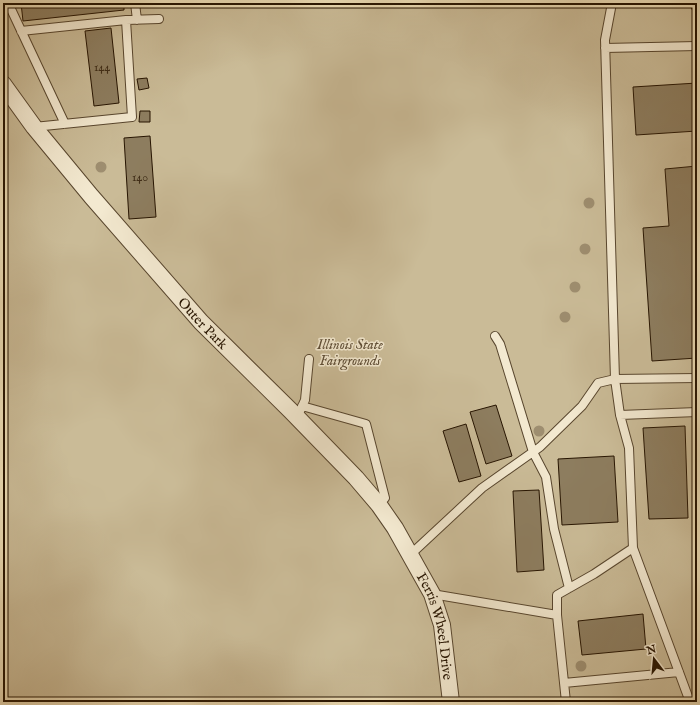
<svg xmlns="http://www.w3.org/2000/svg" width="700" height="705" font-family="'IM FELL English',serif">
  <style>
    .green { fill: #cabb97; stroke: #78684c }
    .building { fill: #8d7d5f; stroke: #261401 }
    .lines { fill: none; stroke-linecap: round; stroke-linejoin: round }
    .lane-casing { stroke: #58462e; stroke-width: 10 }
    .street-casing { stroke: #58462e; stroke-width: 18 }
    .lane { stroke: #f3e9d0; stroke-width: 8 }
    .street { stroke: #f3e9d0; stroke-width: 16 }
    .tree { fill: #9e8e70 }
    .labels { text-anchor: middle; stroke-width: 3; stroke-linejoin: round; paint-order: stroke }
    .number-label { font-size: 12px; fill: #402e18 }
    .street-label { font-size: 14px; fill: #261401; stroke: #f3e9d0 }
    .park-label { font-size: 14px; font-style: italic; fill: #5f4e36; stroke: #f3e9d0 }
  </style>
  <rect width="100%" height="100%" fill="#ecddb6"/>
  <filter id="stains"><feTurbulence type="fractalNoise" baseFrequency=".005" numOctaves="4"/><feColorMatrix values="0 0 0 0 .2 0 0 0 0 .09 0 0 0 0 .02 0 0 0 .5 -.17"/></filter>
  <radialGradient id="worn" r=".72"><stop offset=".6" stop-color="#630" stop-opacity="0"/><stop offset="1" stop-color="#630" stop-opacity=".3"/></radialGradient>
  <path class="green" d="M 3,3 L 697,3 L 697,702 L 3,702 Z"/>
  <path class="building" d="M 21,3 L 124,3 L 124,10 L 23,21 Z
    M 690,3 L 697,3 L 697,11 L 693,12 Z
    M 111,28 L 119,103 L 94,106 L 85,31 Z
    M 147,78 L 149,88 L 139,90 L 137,79 Z
    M 697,83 L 697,131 L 636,135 L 633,87 Z
    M 140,111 L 150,111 L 150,122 L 139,122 Z
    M 150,136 L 156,217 L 129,219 L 124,138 Z
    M 697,166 L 697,358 L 652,361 L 643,228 L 669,226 L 665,169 Z
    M 496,405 L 512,456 L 486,464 L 470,412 Z
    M 466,424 L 481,476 L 459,482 L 443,431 Z
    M 685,426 L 688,518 L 649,519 L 643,428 Z
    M 614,456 L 618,522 L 562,525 L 558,459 Z
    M 539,490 L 544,570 L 517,572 L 513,491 Z
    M 643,614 L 646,649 L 582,655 L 578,621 Z"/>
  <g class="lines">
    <defs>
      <path id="lane" d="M 135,3 L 137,20
        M 612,3 L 605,40 L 615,379 L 620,415 L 629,448 L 633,548
        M 3,7 L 10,7 L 65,124
        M 21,31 L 126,20 L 159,19
        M 605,48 L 697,46
        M 34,127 L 132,117 L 126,20
        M 495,336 L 500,344 L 533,452 L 546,477 L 554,529 L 569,588
        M 302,406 L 366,424 L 385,498 L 379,505
        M 300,411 L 305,400 L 309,359
        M 620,415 L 697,412
        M 410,555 L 482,488 L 540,447 L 582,406 L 598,383 L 615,379 L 697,378
        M 432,594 L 557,615 L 566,702
        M 557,615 L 557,595 L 594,574 L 633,548 L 690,702
        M 564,683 L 679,672"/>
      <g id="street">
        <path id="s1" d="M 3,84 L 34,127 L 91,196 L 201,322 L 291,411 L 356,478 L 379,505 L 395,528 L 432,594 L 442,625 L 451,702"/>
      </g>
    </defs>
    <use href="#lane" class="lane-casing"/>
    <use href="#street" class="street-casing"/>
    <use href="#lane" class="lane"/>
    <use href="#street" class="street"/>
  </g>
  <g class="tree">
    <circle cx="101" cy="167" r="5.5"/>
    <circle cx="589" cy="203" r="5.5"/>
    <circle cx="585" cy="249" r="5.5"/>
    <circle cx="575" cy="287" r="5.5"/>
    <circle cx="565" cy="317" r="5.5"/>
    <circle cx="539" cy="431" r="5.5"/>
    <circle cx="581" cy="666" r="5.5"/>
  </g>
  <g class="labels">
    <g class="number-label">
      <text x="102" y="71">144</text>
      <text x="140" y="181">140</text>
    </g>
    <g class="street-label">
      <text dy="5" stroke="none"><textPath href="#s1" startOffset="312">Outer Park</textPath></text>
      <text dy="5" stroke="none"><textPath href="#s1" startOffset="701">Ferris Wheel Drive</textPath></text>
    </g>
    <g class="park-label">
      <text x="350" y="349">Illinois State<tspan x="350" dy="16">Fairgrounds</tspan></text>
    </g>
  </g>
  <rect width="700" height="705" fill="none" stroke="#ecddb6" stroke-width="16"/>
  <rect x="4" y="4" width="692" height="697" fill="none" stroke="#261401" stroke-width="2"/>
  <rect x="8" y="8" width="684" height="689" fill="none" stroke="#261401"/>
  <g transform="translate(654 659) rotate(344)" stroke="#f3e9d0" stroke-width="3" paint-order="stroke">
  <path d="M0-3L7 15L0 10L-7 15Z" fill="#261401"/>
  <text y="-6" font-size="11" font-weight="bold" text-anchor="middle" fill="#261401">N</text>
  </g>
  <rect width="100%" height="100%" filter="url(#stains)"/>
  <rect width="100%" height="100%" fill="url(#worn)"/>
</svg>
